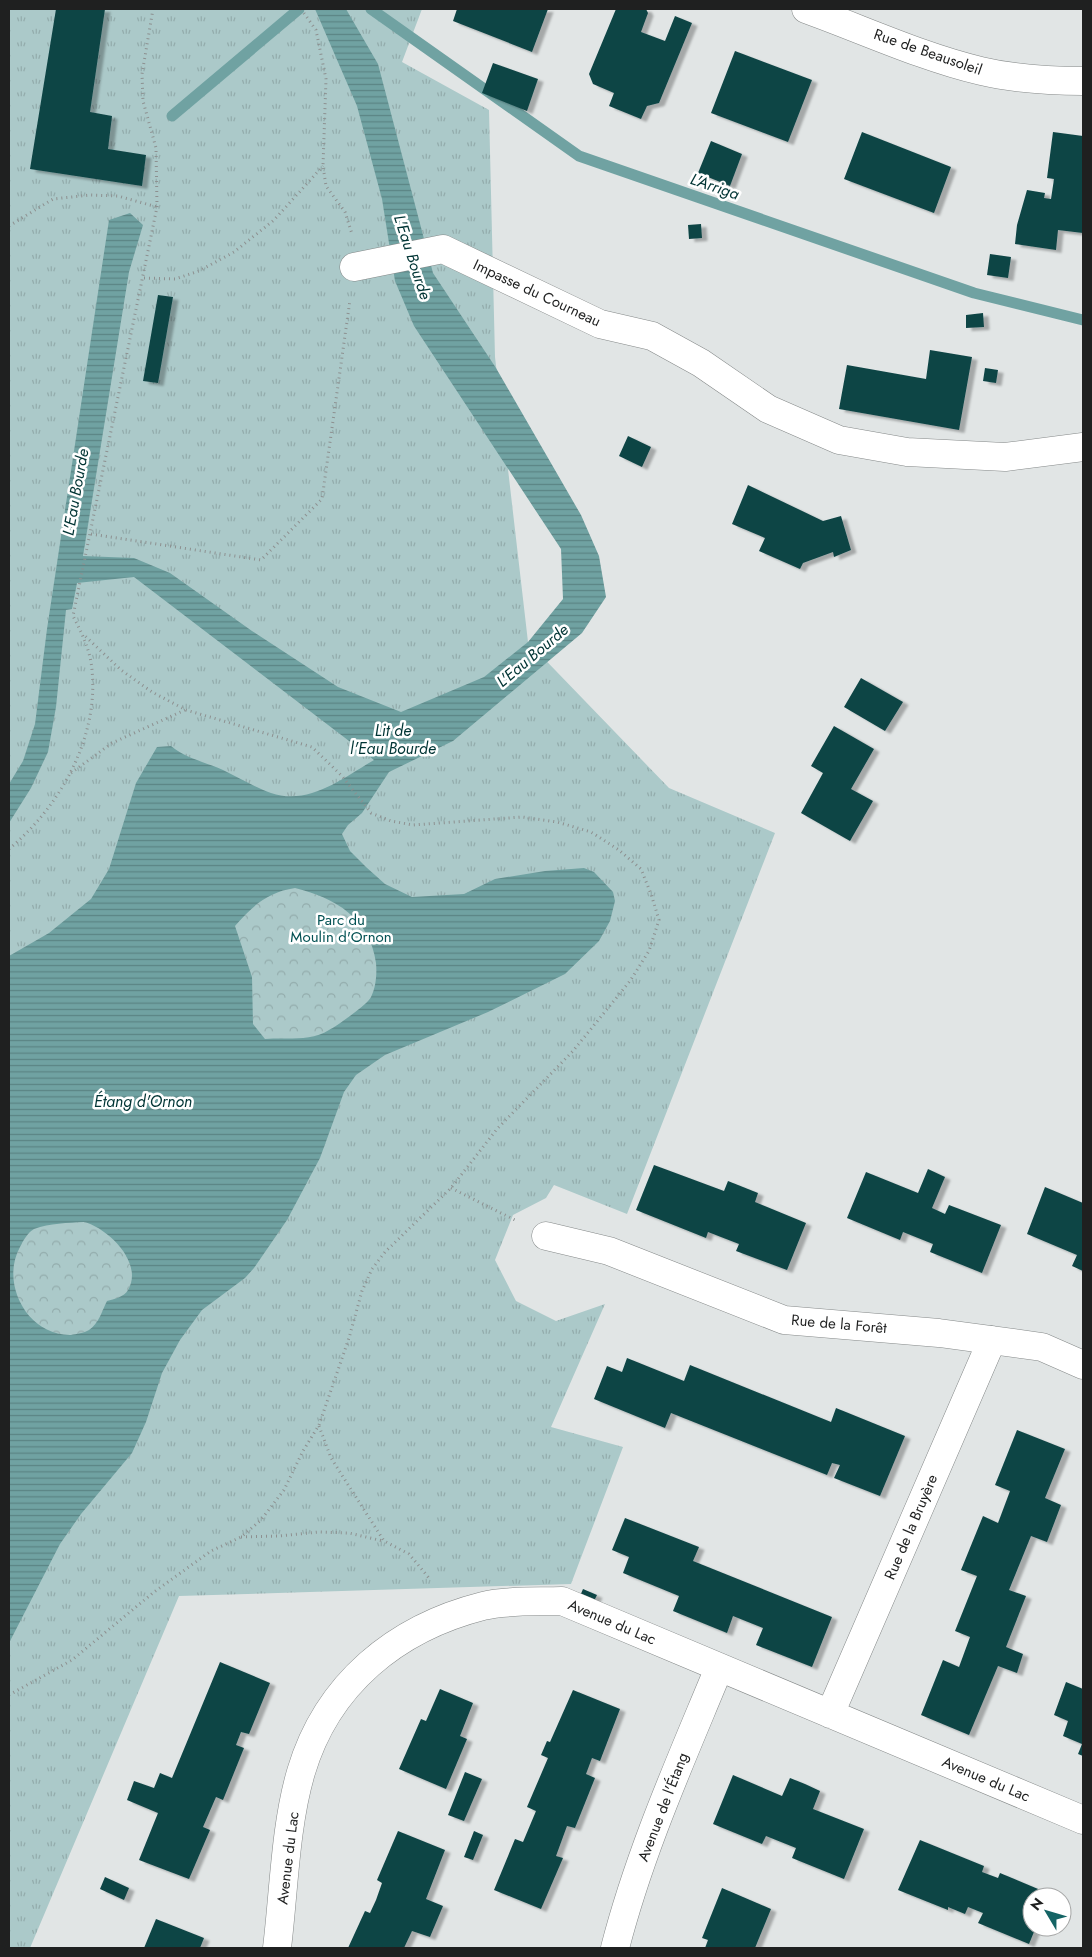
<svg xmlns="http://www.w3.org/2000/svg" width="1092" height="1957" font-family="Jost,sans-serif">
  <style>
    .grass { fill: url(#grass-tufts) }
    .forest { fill: url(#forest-crowns) }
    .water { fill: url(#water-rules); fill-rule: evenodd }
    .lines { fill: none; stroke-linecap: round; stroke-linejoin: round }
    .stream { stroke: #70a2a2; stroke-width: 11 }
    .building { fill: #0f4445; filter: url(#shadow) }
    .minor-casing { stroke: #858989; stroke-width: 29 }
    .tertiary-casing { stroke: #858989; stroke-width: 29 }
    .path { stroke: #8d9090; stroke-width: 3; stroke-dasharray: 1 4; stroke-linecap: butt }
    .minor { stroke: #fff; stroke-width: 28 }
    .tertiary { stroke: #fff; stroke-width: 28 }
    .labels { text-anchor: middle; stroke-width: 5; stroke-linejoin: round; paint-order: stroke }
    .street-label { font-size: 15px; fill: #1f2020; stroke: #fff }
    .park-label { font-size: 15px; fill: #025153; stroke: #fff }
    .water-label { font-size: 16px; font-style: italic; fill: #003434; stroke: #fff }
  </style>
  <defs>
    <pattern id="grass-tufts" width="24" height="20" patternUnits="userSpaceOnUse" patternTransform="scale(1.25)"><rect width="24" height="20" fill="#abc9c9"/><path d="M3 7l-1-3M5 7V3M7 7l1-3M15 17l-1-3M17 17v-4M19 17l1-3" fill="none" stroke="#93acac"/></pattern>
    <pattern id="forest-crowns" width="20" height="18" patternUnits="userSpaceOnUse" patternTransform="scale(1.25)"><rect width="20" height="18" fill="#abc9c9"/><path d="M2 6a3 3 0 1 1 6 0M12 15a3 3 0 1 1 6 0" fill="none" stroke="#93acac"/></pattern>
    <pattern id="water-rules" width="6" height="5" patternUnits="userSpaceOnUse" patternTransform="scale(1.25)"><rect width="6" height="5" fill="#70a2a2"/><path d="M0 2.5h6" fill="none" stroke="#5b8484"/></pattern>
    <filter id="shadow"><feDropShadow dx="5.5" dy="3" stdDeviation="1" flood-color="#0004"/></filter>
  </defs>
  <rect width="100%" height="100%" fill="#e1e5e5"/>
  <path class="grass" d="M 9,9 L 422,9 L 402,62 L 489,110 L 495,357 L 528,642 L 669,788 L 775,833 L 627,1214 L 554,1185 L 546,1198 L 513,1215 L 495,1260 L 516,1301 L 556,1321 L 605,1304 L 551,1427 L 623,1447 L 571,1584 L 179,1596 L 30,1948 L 9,1948 Z"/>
  <path class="forest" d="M 295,888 C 335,898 370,918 376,963 C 377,974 377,987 371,997 C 368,1004 337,1026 329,1030 C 310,1042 286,1037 265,1039 L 253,1025 C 253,1004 254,978 247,958 C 244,947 238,937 234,926 C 252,906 268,892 295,888 Z
    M 84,1222 C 108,1228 144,1263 128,1290 C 124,1297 114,1299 107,1301 C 102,1312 98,1323 89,1330 C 84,1333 76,1334 71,1335 C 27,1336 0,1283 20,1247 C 23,1241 28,1232 34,1229 C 50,1223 68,1223 84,1222 Z"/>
  <path class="water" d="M 315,9 L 346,9 L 378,64 L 433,273 L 496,368 L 581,515 L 599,556 L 606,597 L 582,633 L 453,741 L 389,772 L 362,813 L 348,825 L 342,834 L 350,851 L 366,867 L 385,884 L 412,897 L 464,894 L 495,879 L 545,871 L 584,868 L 594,872 L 613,892 L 615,901 L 610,921 L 599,941 L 565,974 L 488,1012 L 385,1055 L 356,1075 L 344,1092 L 320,1158 L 287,1220 L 254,1268 L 245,1278 L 202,1310 L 180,1340 L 162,1373 L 146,1422 L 132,1453 L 81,1514 L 60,1544 L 9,1643 L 9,956 L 49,933 L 91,899 L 109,869 L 136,783 L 157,747 L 171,746 C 185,758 205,762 223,770 C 238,777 256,788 271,793 C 309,806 343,778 374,760 L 134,577 L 77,583 L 72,609 L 66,610 L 56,707 L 48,752 L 31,788 L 9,823 L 9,784 L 23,761 L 35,724 L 47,629 L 109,220 L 130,213 L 143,225 L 129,272 L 83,556 L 134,558 L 170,573 L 252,631 L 338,687 L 401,712 L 484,677 L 528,642 L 563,599 L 561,549 L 414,326 L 395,281 L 382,199 L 357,106 ZM 295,888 C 335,898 370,918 376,963 C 377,974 376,987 371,997 C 368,1004 337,1026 329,1030 C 310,1042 286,1037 265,1039 L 253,1024 L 252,977 L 235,926 C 252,906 268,892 295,888 ZM 84,1222 C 108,1228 144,1263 128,1290 C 124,1297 114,1299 107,1301 C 102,1311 99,1323 89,1330 C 84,1333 76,1334 71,1335 C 27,1336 0,1283 20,1247 C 23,1241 28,1232 34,1229 C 50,1223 68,1223 84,1222 Z"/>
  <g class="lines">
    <path class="stream" d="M 371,9 L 579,156 L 974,293 L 1083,320
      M 172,116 L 299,9"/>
  </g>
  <path class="building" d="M 56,9 L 105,9 L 90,112 L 112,116 L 108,149 L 146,155 L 142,186 L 30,169 Z
    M 457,9 L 548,9 L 532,52 L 453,21 Z
    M 616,9 L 646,9 L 648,13 L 641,32 L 665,41 L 675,16 L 692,23 L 659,103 L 647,106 L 641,119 L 609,106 L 614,93 L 593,84 L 589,74 Z
    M 735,51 L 812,80 L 788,142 L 711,113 Z
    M 493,63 L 538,79 L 527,111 L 482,93 Z
    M 862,132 L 951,167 L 934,213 L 844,179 Z
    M 1053,132 L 1083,136 L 1083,233 L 1058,230 L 1056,250 L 1015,244 L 1017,225 L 1027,190 L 1045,193 L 1044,198 L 1051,199 L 1054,179 L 1047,178 Z
    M 711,141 L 742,154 L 730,186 L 698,173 Z
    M 701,224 L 702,238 L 689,239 L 688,225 Z
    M 990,254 L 1011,257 L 1008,278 L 987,275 Z
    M 158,295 L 173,297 L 158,383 L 143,381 Z
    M 983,313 L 984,327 L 966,328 L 966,315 Z
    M 930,350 L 972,357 L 959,430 L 839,409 L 847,365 L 926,379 Z
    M 985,368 L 998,370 L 996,383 L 983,381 Z
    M 628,436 L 651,447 L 642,467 L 619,456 Z
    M 748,485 L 823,521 L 841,516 L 851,550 L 834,557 L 833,552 L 803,563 L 800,569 L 759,551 L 765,538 L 732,524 Z
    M 861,678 L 903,702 L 885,731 L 844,707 Z
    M 834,726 L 874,749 L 851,789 L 873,801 L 850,841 L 801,813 L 823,773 L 811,766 Z
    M 654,1165 L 724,1191 L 728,1181 L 758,1193 L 755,1202 L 806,1223 L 787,1270 L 736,1251 L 739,1244 L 708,1232 L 706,1238 L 636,1210 Z
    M 928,1169 L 945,1177 L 932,1208 L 945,1214 L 949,1205 L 1001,1225 L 982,1273 L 930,1252 L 933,1244 L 903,1232 L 900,1240 L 847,1218 L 866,1172 L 918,1193 Z
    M 1045,1187 L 1083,1203 L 1083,1271 L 1072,1266 L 1077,1255 L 1027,1234 Z
    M 627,1358 L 684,1381 L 690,1365 L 831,1422 L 836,1408 L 905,1436 L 880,1496 L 834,1478 L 840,1465 L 832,1463 L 827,1475 L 671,1413 L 665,1428 L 594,1399 L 607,1366 L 622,1372 Z
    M 1017,1430 L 1065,1449 L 1045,1498 L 1061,1505 L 1047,1542 L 1031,1536 L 1009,1590 L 1026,1596 L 1006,1647 L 1023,1654 L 1017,1673 L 998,1666 L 969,1735 L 921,1715 L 943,1660 L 959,1667 L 970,1637 L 955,1631 L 977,1576 L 961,1570 L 983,1516 L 998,1523 L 1010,1491 L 995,1485 Z
    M 625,1518 L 699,1547 L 693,1561 L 832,1617 L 812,1667 L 756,1645 L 763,1628 L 733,1616 L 727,1633 L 673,1611 L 679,1596 L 623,1573 L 629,1557 L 612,1550 Z
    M 583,1589 L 597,1595 L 594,1601 L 580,1596 Z
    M 220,1662 L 270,1683 L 249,1734 L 241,1732 L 236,1745 L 244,1748 L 223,1800 L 216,1797 L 203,1827 L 210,1830 L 189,1879 L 139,1860 L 158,1813 L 127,1800 L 134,1781 L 154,1788 L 160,1773 L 172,1778 Z
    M 1066,1682 L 1083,1689 L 1083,1756 L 1078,1754 L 1082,1744 L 1063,1736 L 1068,1721 L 1054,1715 Z
    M 440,1689 L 473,1703 L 460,1736 L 467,1739 L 446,1789 L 399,1769 L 421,1719 L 426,1721 Z
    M 573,1690 L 620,1709 L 600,1761 L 592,1758 L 586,1774 L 595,1778 L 575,1828 L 567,1826 L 556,1856 L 563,1858 L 541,1909 L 494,1890 L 515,1839 L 523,1842 L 536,1811 L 527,1807 L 548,1758 L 541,1755 L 547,1741 L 550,1742 Z
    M 465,1772 L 482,1779 L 464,1821 L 448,1815 Z
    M 733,1775 L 782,1796 L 790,1778 L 805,1784 L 820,1791 L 813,1809 L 864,1829 L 844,1879 L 792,1858 L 796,1848 L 766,1836 L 762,1844 L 713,1824 Z
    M 398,1831 L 445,1850 L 426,1899 L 443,1906 L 430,1937 L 412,1931 L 404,1948 L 348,1948 L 365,1911 L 370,1913 L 376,1900 L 382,1883 L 377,1880 Z
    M 474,1831 L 483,1835 L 473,1860 L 464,1857 Z
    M 920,1840 L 984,1866 L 982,1872 L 998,1878 L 1000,1873 L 1050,1894 L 1048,1897 L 1032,1897 L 1032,1927 L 1036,1927 L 1029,1944 L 978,1923 L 983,1913 L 968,1907 L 965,1914 L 948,1907 L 948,1910 L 898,1890 Z
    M 105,1877 L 129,1888 L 124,1900 L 100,1889 Z
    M 722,1888 L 771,1909 L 755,1948 L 705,1948 L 708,1940 L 702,1938 Z
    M 156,1919 L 204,1938 L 200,1948 L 144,1948 Z"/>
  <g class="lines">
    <defs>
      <path id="minor" d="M 354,267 L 443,249 L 600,324 L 652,336 L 701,363 L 768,409 L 839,440 L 907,452 L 1005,457 L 1083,447
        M 546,1236 L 609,1251 L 784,1320 L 939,1333 L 1042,1347 L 1083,1365
        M 830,1714 L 992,1340
        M 277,1948 C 284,1891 285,1826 301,1772 C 327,1684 396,1628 483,1606 C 506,1600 538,1602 562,1601 L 1083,1820
        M 615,1948 C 640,1851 681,1760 719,1668"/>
      <path id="tertiary" d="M 806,9 C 864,30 922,57 981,71 C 1015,79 1049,81 1083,81"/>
    </defs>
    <use href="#minor" class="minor-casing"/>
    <use href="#tertiary" class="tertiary-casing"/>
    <path class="path" d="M 301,9 L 316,30 L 326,79 L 323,166 L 326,186 L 345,212 L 352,234
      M 9,226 L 53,199 L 90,195 L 118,196 L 157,207
      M 144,278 L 175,279 L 199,271 L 234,252 L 274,220 L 323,166
      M 91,534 L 261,560 L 322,499 L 350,300
      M 71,773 L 112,743 L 185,710
      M 9,849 C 61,806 102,733 91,662 C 88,646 81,631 73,616 L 157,207 L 156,148 L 143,101 L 142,74 L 153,9
      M 451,1188 L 517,1221
      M 319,1426 L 331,1458 L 384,1541 L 409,1554 L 429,1578
      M 241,1537 L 279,1536 L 319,1532 L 349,1533 L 383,1541
      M 9,1695 L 72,1660 L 154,1592 L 211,1551 L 241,1537 L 261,1520 L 284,1490 L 303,1451 L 319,1425 L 349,1338 L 362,1291 L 372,1269 L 385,1252 L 451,1188 L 497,1129 L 573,1051 L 630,981 L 649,951 L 659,920 L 651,894 L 641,869 L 619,850 L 591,832 L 557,822 L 522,817 L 413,825 L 391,821 L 371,813 L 342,776 L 312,747 L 186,710 L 152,692 L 121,670 L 83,634"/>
    <use href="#minor" class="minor"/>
    <use href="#tertiary" class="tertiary"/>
  </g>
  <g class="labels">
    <g class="street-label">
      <text transform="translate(928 52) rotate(19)" y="5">Rue de Beausoleil</text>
      <text transform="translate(537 293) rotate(25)" y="5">Impasse du Courneau</text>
      <text transform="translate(839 1324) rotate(5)" y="5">Rue de la Forêt</text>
      <text transform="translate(911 1527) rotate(-67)" y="5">Rue de la Bruyère</text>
      <text transform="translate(612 1622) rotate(23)" y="5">Avenue du Lac</text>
      <text transform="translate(986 1779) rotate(23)" y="5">Avenue du Lac</text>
      <text transform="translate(663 1807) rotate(-69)" y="5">Avenue de l'Étang</text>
      <text transform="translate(288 1858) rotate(-83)" y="5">Avenue du Lac</text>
    </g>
    <g class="park-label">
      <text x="341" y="925">Parc du<tspan x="341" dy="17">Moulin d'Ornon</tspan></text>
    </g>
    <g class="water-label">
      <text transform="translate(715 186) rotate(19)" y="6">L'Arriga</text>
      <text transform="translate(413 257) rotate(72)" y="6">L'Eau Bourde</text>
      <text transform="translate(75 492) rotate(-80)" y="6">L'Eau Bourde</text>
      <text transform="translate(532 655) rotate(-40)" y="6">L'Eau Bourde</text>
      <text x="393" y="736">Lit de<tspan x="393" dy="18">l'Eau Bourde</tspan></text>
      <text x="143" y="1107">Étang d'Ornon</text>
    </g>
  </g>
  <rect width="1092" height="1957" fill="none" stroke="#1f2020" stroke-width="20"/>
  <g transform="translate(1047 1912) rotate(308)"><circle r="24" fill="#ffffff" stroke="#a5a6a6"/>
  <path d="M0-4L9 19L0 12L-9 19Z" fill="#146465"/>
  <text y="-8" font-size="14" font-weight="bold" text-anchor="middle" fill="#1f2020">N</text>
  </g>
</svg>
